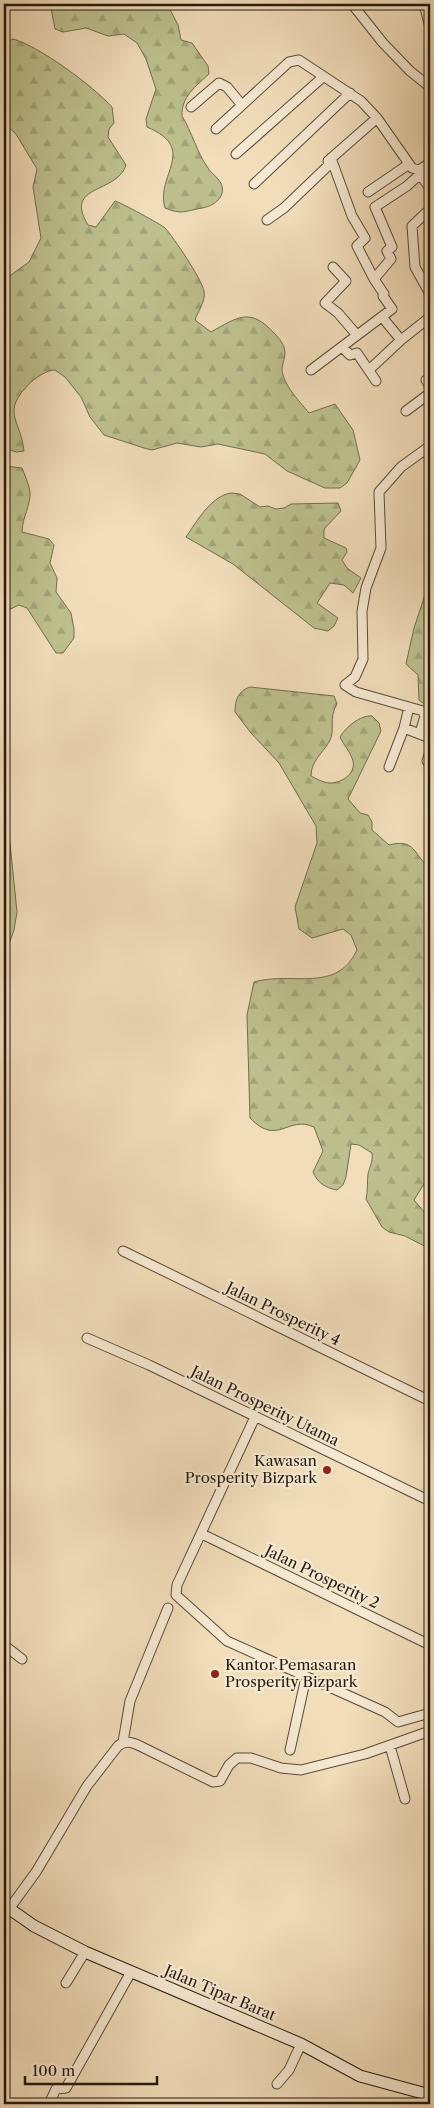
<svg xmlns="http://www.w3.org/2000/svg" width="434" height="2108" font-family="'Libre Caslon Text',serif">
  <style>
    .forest { fill: url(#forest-firs); stroke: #726c4e }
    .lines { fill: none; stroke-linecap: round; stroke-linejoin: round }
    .street-casing { stroke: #594a39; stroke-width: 11 }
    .secondary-casing { stroke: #26190e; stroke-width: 13 }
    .street { stroke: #f6e9d2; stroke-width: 9 }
    .secondary { stroke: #f6e9d2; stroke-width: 11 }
    .poi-dot { fill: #8f2418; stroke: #f6e9d2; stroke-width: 2 }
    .labels { text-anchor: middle; stroke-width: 4.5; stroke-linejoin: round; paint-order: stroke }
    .street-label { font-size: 15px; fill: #26190e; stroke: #f6e9d2 }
    .poi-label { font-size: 15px; fill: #26190e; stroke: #f6e9d2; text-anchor: end }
  </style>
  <defs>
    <pattern id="forest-firs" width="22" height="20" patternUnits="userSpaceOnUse" patternTransform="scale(1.25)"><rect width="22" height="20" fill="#bdc08e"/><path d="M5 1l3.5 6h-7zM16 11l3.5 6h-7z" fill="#a2a479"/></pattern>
  </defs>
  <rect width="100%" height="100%" fill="#f1ddba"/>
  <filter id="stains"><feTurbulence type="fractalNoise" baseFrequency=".004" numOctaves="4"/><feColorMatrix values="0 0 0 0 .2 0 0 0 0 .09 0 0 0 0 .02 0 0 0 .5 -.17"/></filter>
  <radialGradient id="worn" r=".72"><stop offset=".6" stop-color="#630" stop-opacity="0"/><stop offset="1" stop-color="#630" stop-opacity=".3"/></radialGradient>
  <path class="forest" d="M 48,4 L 167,4 L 178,25 L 181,40 L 192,43 L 208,66 L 209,74 C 196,86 181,97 182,116 C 192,132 197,153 208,168 C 210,172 215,175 218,179 C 230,193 216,206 202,208 C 185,211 182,215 165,208 C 155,175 199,149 147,127 L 146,119 L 156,89 L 146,59 L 137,43 L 124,34 L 108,36 L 86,28 L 63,32 L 55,29 L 51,8 Z
    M 13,39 C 39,46 93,86 112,107 L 114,123 L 109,129 L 108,137 L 126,165 C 117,194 63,184 88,225 L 96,227 L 115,201 C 120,202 162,225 165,228 C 174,238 201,278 204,291 C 206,301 198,311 195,320 L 211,332 C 238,317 250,307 274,333 C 279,338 285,345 285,353 C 285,361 280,367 283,375 C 287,389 300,402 309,413 L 335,404 L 353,430 L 360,460 L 347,483 L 340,488 L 325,488 L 287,471 L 265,454 L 218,444 L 201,447 L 177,443 L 152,450 L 144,448 L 104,435 L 90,417 L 81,397 L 65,377 L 55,370 C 47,370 37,377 31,382 C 0,413 20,417 24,451 L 16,452 L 4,448 L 4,280 L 29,262 L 41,238 L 33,187 L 37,169 L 16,134 L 4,123 L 4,43 Z
    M 4,466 L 22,468 C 25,476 29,484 30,492 C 31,505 22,518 22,532 L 49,539 L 54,545 L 50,563 L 57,578 L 56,592 L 71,613 L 74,629 L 74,638 L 63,653 L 56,653 L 27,608 L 19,605 L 4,612 Z
    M 231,493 L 240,494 L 260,507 L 268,506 L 276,509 L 284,508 L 291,504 L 338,503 L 341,511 L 324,529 L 324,538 L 346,548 L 347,552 L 342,560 L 347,568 L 361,578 L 353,593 L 344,585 L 330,583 L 317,603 L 338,618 L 334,626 L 328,631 L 314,628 L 233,564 L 186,537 C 197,521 211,496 231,493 Z
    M 430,580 L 430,708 L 419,700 L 418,675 L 406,664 L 414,628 Z
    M 250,687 L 334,696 L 337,704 C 328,718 336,731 329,742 C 322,754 311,761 311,776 C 317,779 324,783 330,783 C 343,783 358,772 352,758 C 349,750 343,744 340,737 C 346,727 360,715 372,716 L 379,723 L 381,731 L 348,799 L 360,813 L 368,815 L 372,822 L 372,830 L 389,845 C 416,838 413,855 430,868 L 430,1174 L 414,1200 L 430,1219 L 430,1249 L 405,1236 L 389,1232 L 382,1227 L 366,1199 C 368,1191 367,1182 368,1174 C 370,1166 373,1162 372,1153 L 359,1145 L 351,1144 L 346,1177 L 343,1185 L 337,1190 C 325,1188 317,1182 313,1172 L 323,1151 L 314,1127 C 287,1115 278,1147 250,1118 L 247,1015 L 254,982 C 293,971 336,994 357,950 L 351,935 L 343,929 L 312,938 L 299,929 L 295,907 L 317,843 L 316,826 L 279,763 L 251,733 L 235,712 C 235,700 238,691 250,687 Z
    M 4,812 L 8,824 L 17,912 L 14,930 L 4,958 Z"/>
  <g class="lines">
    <defs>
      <path id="street" d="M 352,4 L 383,43 L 410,71 L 430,87
        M 424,4 L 430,27
        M 191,107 L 219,83 L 227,87 L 242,105
        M 216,129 L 289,62 L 299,60 L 361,101 L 377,118 L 412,168 L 419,170 L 430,163
        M 236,154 L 323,77
        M 328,161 L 377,118
        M 420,175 L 430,188
        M 254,184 L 350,93
        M 368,192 L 409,164
        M 430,209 L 412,226 L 415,267 L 430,294
        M 267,220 L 284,208 L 332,162
        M 333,267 L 346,281 L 325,303 L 338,313 L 356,334
        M 374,279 L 391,259 L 387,251 L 392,247 L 375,207 L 407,186 L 427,168
        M 382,317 L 401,340
        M 342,347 L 350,355 L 357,353 L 376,381
        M 311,370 L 392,309 L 383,296 L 384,294 L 374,279 L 357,246 L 365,238 L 352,216 L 331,158
        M 369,370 L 401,340 L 430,317
        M 426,380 L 430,386
        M 406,411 L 430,393
        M 404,728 L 430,738
        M 420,733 L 425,716 L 423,711 L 356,692 L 345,685 L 355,677 L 363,659 L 362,611 L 366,588 L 381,548 L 379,492 L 401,467 L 430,446
        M 430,752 L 427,761 L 430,762
        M 389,767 L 404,728 L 409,707
        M 123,1251 L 430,1401
        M 87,1338 L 149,1365 L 430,1501
        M 255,1417 L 177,1585 L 176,1595 L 227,1641 L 385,1712 L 398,1722 L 430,1713
        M 202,1534 L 430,1645
        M 4,1645 L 22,1659
        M 123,1742 L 130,1701 L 168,1608
        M 390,1746 L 405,1799
        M 290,1750 L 306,1677
        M 9,1909 L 36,1872 L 87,1786 L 118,1746 C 125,1740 132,1742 140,1746 L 213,1782 L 220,1781 L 229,1765 L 237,1758 L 251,1758 L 281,1768 L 301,1770 L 365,1754 L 430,1731
        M 66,1983 L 85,1952
        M 277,2084 L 289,2070 L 301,2044
        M 49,2104 L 56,2089 L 66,2088 L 131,1972"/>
      <path id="secondary" d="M 4,1905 L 34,1926 L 85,1952 L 301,2044 L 360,2076 L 430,2095"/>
    </defs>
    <use href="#street" class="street-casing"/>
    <use href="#secondary" class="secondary-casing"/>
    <use href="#street" class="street"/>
    <use href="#secondary" class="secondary"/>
  </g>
  <g class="poi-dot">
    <circle cx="327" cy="1470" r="5"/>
    <circle cx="215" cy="1674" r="5"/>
  </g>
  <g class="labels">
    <g class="street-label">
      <text transform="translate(283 1314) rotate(26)" y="5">Jalan Prosperity 4</text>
      <text transform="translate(265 1406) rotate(26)" y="5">Jalan Prosperity Utama</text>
      <text transform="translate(322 1577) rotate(26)" y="5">Jalan Prosperity 2</text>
      <text transform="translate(220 1993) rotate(23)" y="5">Jalan Tipar Barat</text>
    </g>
    <g class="poi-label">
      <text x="317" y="1466">Kawasan<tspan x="317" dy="17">Prosperity Bizpark</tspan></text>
      <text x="225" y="1670" text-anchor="start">Kantor Pemasaran<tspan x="225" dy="17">Prosperity Bizpark</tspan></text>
    </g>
  </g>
  <rect width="434" height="2108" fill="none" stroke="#f1ddba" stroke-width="20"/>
  <rect x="5" y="5" width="424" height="2098" fill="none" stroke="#26190e" stroke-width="2.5"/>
  <rect x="10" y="10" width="414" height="2088" fill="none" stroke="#26190e"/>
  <path d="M25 2076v8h132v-8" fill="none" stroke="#26190e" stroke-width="2.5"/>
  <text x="32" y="2076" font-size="15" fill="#26190e" stroke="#f6e9d2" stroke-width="4" paint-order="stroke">100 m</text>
  <rect width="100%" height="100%" filter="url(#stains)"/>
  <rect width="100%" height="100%" fill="url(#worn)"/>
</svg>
